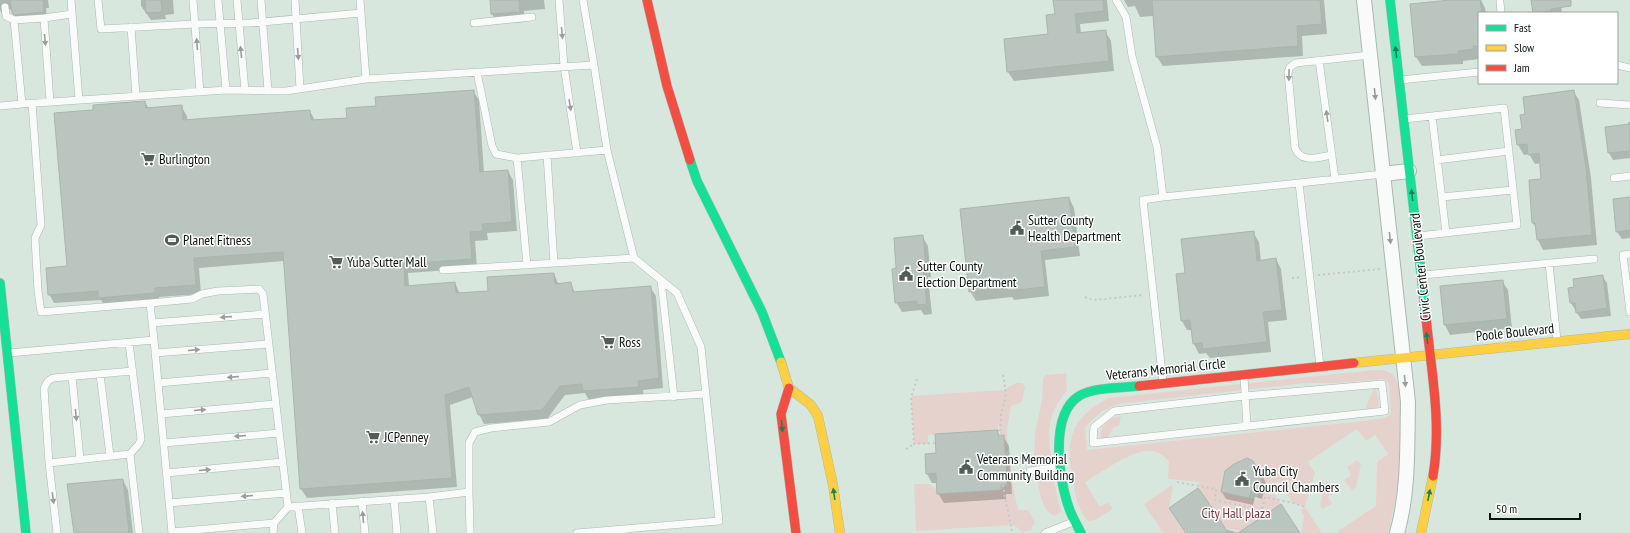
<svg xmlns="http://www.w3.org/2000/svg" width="1630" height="533" font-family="'PT Sans Narrow',sans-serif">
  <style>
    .green { fill: #e6d2cd; fill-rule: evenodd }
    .shadow { fill: #0003 }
    .building { fill: #bac5bf; stroke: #a9b5ae }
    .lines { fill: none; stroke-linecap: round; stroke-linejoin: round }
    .lane-casing { stroke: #abb7b0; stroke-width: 8 }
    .street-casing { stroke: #abb7b0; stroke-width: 16 }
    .fast-casing { stroke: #abb7b0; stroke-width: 10 }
    .slow-casing { stroke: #abb7b0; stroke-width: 10 }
    .jam-casing { stroke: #abb7b0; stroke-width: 10 }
    .path { stroke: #c5c9c7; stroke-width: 2; stroke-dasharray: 2 3; stroke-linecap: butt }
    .lane { stroke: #f9fbfa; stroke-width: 7 }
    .street { stroke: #f9fbfa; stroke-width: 14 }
    .fast { stroke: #16e098; stroke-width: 9 }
    .slow { stroke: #ffcf43; stroke-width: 9 }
    .jam { stroke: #f24e42; stroke-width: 9 }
    .oneway { fill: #999e9c }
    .oneway2 { fill: #11845a }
    .labels { text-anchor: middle; stroke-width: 3; stroke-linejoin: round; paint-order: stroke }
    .poi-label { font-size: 14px; fill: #0a130e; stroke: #fff; text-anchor: start }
    .street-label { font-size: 14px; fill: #0a130e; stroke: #fff }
    .park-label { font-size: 14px; fill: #7c3538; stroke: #fff }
  </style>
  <rect width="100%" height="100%" fill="#d8e7de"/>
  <path class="green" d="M 1375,370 C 1381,370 1387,370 1392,374 C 1403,385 1399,402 1400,415 C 1400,424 1402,434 1401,443 C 1400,473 1396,504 1388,533 L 1339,533 L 1338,531 L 1376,506 L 1377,462 L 1388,454 L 1375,435 L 1366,441 L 1357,429 L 1308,462 L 1315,473 L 1305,507 L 1322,533 L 1301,533 L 1304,516 L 1301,510 L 1305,507 L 1293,503 L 1279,481 L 1270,487 L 1281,504 L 1240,531 L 1225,528 L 1198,488 L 1199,482 L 1168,479 L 1169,461 C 1166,459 1163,455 1159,453 C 1141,442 1101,473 1085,482 L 1100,507 L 1108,502 L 1113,509 L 1095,520 L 1088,521 C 1079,513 1076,499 1074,487 C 1065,446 1067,418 1109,398 ZM 1382,379 L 1386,380 L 1389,384 L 1391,414 L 1385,418 L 1353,422 L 1087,450 L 1085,427 L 1102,411 L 1118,404 L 1306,383 L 1336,383 ZM 1242,459 L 1247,459 L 1262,475 L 1257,499 L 1221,492 L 1225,472 Z
    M 1066,373 L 1067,391 C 1047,413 1048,430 1051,457 L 1038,459 L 1034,457 L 1035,432 L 1042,401 L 1043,378 L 1046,375 Z
    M 1016,383 L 1022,383 L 1025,387 L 1022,402 L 1011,406 L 1007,429 L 1008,451 L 1005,451 L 1000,436 L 999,424 L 997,430 L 928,435 L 928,444 L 914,444 L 911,397 L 912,396 L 1003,390 Z
    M 1376,388 L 1379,405 L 1375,409 L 1365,410 L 1373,389 Z
    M 1121,416 L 1119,426 L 1114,427 L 1107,438 L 1101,438 C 1098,426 1110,417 1121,416 Z
    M 1357,460 L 1361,464 L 1356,487 L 1352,490 L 1344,480 L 1351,475 L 1347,467 Z
    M 1005,461 L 1010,461 L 1011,466 L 1009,467 L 1018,510 L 1028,510 L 1035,522 L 1031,530 L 1022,532 L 1014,525 L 916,531 L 914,484 L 929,484 L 937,490 L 938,494 L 1003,489 Z
    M 1051,469 L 1061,512 L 1055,516 C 1041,512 1039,488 1037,476 L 1041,473 Z
    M 1326,480 L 1335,492 L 1328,497 L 1332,504 L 1322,509 L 1320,506 Z
    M 1172,485 L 1173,488 L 1169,507 L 1186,533 L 1163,533 L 1144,504 Z"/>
  <path class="shadow" d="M 0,0 L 48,0 L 49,8 L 46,8 L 47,19 L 17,20 L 12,10 L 9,9 L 6,10 L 3,15 L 0,10 Z
    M 141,0 L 173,0 L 174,14 L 165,15 L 166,19 L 151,20 L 141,6 Z
    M 491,0 L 544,0 L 545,9 L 524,11 L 525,22 L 497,24 L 492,14 Z
    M 1054,0 L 1107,0 L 1109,21 L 1080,24 L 1081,34 L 1105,31 L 1111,41 L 1114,71 L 1014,81 L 1008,72 L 1050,35 L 1056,15 Z
    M 1124,0 L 1324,0 L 1327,34 L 1302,36 L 1303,56 L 1163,66 L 1157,57 L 1154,16 L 1140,17 L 1135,6 L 1128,7 Z
    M 1460,0 L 1481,0 L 1485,8 L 1486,13 L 1479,13 L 1479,59 L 1463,61 L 1463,64 L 1422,66 L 1416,57 Z
    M 1532,0 L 1560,0 L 1562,13 L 1534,13 Z
    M 473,91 L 479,100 L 484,173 L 508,171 L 513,180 L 517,231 L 487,233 L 488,240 L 475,241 L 477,268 L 408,273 L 409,287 L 455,283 L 460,294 L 489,292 L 554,274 L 559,285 L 570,283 L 575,292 L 650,287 L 656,296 L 663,388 L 643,390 L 644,396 L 589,400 L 585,393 L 565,395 L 547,419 L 484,424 L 479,414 L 473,397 L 450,405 L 457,487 L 307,498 L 301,489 L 284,261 L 199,268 L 201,294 L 159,297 L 160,302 L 105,307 L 101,300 L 54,303 L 49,294 L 68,267 L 94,111 L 145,102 L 149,109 L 181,106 L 187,116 L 187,120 L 310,111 L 315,121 L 348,119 L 377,107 Z
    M 1573,91 L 1579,100 L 1591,178 L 1597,245 L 1543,250 L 1538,240 L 1537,229 L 1533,223 L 1542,180 L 1541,163 L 1535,164 L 1529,154 L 1524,155 L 1518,145 L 1516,131 L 1524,130 L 1526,115 Z
    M 1628,122 L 1630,122 L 1630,158 L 1613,160 L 1609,153 L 1606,128 L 1628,126 Z
    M 1069,198 L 1074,208 L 1080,256 L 1045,260 L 1049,296 L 1014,300 L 1012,297 L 976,301 L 970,291 Z
    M 1630,198 L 1630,238 L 1622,239 L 1617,232 Z
    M 1253,232 L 1259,242 L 1261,261 L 1276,259 L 1281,269 L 1287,320 L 1268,322 L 1271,352 L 1210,358 L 1206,353 L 1199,354 L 1194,344 L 1192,330 L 1187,330 L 1182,321 L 1186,274 Z
    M 922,236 L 928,246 L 931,277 L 928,277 L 932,314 L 924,315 L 921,310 L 902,312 L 896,302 L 897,268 Z
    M 1602,276 L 1607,283 L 1611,316 L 1581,319 L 1571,303 L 1570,289 Z
    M 1502,281 L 1508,290 L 1512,328 L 1450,335 L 1445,325 Z
    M 997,431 L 1000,437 L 1003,436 L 1009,446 L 1012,494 L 1006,494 L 1006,499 L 944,503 L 938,493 L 938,483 L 932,483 L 927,474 L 937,454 Z
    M 1262,475 L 1266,483 L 1262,499 L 1255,497 L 1253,505 L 1226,499 L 1222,492 Z
    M 123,480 L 128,490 L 133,533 L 75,533 Z
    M 1224,529 L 1240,533 L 1299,533 L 1186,533 Z"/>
  <path class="building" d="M 10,0 L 43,0 L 44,12 L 14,15 L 12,13 Z
    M 145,0 L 161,0 L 162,12 L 146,13 Z
    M 490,0 L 519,0 L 520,12 L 491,14 Z
    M 1053,0 L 1103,0 L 1104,11 L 1075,14 L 1077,33 L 1106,30 L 1109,61 L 1007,72 L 1004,39 L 1048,34 L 1046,15 L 1055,14 Z
    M 1152,0 L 1320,0 L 1322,24 L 1297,26 L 1298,46 L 1156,57 Z
    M 1450,0 L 1480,0 L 1482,13 L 1479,13 L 1479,46 L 1473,46 L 1474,49 L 1458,51 L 1458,54 L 1415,57 L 1410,4 Z
    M 1531,0 L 1571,0 L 1571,6 L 1551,9 L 1551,11 L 1533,13 Z
    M 474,90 L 480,172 L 508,170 L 512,222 L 482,224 L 483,231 L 470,232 L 472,259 L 404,264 L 405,286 L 455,282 L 456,293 L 488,291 L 487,277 L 554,273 L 555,284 L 571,282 L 573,292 L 651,286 L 659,378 L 638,381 L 639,387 L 583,391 L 582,384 L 560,386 L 542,410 L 478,415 L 469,387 L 445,395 L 452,478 L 300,489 L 283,252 L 194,258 L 196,285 L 155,288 L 155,293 L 98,298 L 98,291 L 48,295 L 46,268 L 67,266 L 54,113 L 93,110 L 93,105 L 145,101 L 146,108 L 182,105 L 183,120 L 310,110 L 311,120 L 347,118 L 346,108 L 376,106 L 375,97 Z
    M 1574,90 L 1586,167 L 1592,235 L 1537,240 L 1535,223 L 1532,223 L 1529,180 L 1541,179 L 1539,153 L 1528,155 L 1527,144 L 1517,145 L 1515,130 L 1522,129 L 1520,115 L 1525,114 L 1523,97 Z
    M 1630,124 L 1630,151 L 1608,153 L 1605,127 Z
    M 1069,197 L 1075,247 L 1041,251 L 1045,287 L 1008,291 L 1007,287 L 969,292 L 960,209 Z
    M 1630,197 L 1630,230 L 1616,232 L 1613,199 Z
    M 1254,231 L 1257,261 L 1276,258 L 1282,310 L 1263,312 L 1267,342 L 1203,349 L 1202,343 L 1193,344 L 1190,320 L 1181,321 L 1176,274 L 1185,273 L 1181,239 Z
    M 923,235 L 926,267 L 923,267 L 927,304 L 917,305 L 917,301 L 895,303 L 892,269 L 896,268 L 894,238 Z
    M 1603,275 L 1607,308 L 1576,313 L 1575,303 L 1570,303 L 1568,288 L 1574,287 L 1573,279 Z
    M 1503,280 L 1507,319 L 1444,325 L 1440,286 Z
    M 998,430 L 998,436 L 1004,435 L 1007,485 L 1001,485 L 1001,490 L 937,494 L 936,473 L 926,474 L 925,454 L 936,453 L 935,434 Z
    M 1247,458 L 1253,461 L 1262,475 L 1259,492 L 1251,491 L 1249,498 L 1221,492 L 1225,471 L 1234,464 Z
    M 123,479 L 129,533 L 74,533 L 67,484 Z
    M 1198,488 L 1213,509 L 1228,533 L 1186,533 L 1169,508 Z
    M 1281,504 L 1300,533 L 1238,533 Z"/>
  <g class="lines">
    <defs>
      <path id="lane" d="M 71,0 L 79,100
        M 98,0 L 101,29 L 195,24 L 250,23 L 361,13
        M 193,0 L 200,92
        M 218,0 L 226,90
        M 237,0 L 245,91
        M 261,0 L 268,91
        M 295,0 L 300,89
        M 360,0 L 366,79
        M 559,0 L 564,66 L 577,153
        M 1116,0 L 1126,17 L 1132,56 L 1157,147 L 1163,197 L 1299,183
        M 1500,2 L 1501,13
        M 5,7 L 6,16 L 14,20 L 44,18 L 50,102
        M 44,18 L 72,14
        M 14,20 L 22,104
        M 474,23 L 532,17
        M 131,27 L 136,96
        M 1319,60 L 1335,179
        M 594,65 L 607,150 L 634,258 L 677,293 L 701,347 L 719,521 L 624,529 L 624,533
        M 1617,65 L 1630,68
        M 477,72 L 492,146 L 496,154 L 517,158 L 607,150
        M 1400,80 L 1479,72
        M 1600,103 L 1630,105
        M 0,106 L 22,104 L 226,90 L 286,91 L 366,79 L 594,65 L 583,0
        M 1432,116 L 1446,233
        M 1405,119 L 1504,108 L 1517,225 L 1418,236
        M 547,155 L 554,263
        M 1332,155 C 1319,157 1301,164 1295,148 L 1288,72 L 1290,67 L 1296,63 L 1370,55
        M 517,158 L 527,265
        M 1437,160 L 1509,151
        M 1614,178 L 1630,176
        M 1442,197 L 1513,190
        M 1630,254 L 1623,255 L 1630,312
        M 1549,263 L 1557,340
        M 443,270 L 634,258
        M 1423,275 L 1594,259
        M 661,280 L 674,397
        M 150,303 L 192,299 L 202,294 L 218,291 L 259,289 L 263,294 L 288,507
        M 152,323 L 265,314
        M 154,340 L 172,533
        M 129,343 L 141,439 L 139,444 L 130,454
        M 9,353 L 154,340 L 150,303 L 41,312 L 38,291 L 35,238 L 41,225 L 32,103
        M 155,353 L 268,344
        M 1320,366 L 1299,183 L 1383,174
        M 100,374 L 110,456
        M 72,376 L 80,459
        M 1244,377 L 1247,426
        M 1163,382 L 1143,200 L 1163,197
        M 158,383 L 272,373
        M 1382,384 L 1385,411 L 1093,443 L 1094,427 L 1114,411 L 1245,396 Z
        M 161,414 L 275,404
        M 164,443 L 279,433
        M 49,463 L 130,454 L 139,533
        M 1030,471 L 1060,467
        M 166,473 L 282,462
        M 469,492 L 469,443 L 475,432 L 491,428 L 549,422 L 580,405 L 607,400 L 706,394
        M 394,499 L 397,533
        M 362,501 L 365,533
        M 169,503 L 286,493
        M 332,503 L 335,533
        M 298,506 L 302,533
        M 172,532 L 274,523
        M 57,533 L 49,463 L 44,388 L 48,381 L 53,378 L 133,371
        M 273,533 L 274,523 L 288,507 L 429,497
        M 433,533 L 429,497 L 469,492 L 470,533
        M 577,533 L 624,529
        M 1045,533 L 1073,522"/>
      <path id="street" d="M 1364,0 L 1408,402 C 1407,446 1409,491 1397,533
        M 1383,174 L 1409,171"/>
      <path id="fast" d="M 1390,0 L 1426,317
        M 690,160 L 697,181 L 762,312 L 781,362
        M 0,283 L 26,533
        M 1081,533 C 1077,525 1072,517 1069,508 C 1059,480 1049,415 1079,396 C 1094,387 1121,388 1139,386"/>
      <path id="slow" d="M 781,362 L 789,388 L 811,405 L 818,416 L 833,485 L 840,533
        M 1354,363 L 1630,334
        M 1421,533 L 1433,476"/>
      <path id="jam" d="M 647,0 L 667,86 L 690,160
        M 1426,317 C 1431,370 1442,423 1433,476
        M 1139,386 L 1354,363
        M 789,388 L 781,414 L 796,533"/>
    </defs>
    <use href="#lane" class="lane-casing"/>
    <use href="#street" class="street-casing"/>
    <use href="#fast" class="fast-casing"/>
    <use href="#slow" class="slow-casing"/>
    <use href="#jam" class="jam-casing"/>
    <path class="path" d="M 1318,275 L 1381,269
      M 1292,278 L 1302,277
      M 1085,297 L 1093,300 L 1144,295
      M 917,379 L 911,397 L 914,444 L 936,443
      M 1000,436 L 1001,415 L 1006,394 L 1003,374
      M 906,449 L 914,444
      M 1005,459 L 1029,457
      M 1177,482 L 1216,489 L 1215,500 L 1262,510 L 1265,497 L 1293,503 L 1305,507
      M 1003,485 C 1005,501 1010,517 1012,533"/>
    <use href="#lane" class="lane"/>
    <use href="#street" class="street"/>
    <use href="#fast" class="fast"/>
    <use href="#slow" class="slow"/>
    <use href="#jam" class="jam"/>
  </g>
  <defs><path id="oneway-solid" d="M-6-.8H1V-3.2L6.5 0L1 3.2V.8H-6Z"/></defs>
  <g class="oneway">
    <use href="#oneway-solid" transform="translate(562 33) rotate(85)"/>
    <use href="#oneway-solid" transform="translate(45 40) rotate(85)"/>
    <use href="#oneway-solid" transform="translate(197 44) rotate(-94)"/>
    <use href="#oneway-solid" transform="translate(241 52) rotate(-96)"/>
    <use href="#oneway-solid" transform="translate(298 54) rotate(86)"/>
    <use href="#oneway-solid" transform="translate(1289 75) rotate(91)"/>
    <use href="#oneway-solid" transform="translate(1375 94) rotate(84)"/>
    <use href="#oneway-solid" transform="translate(570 105) rotate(81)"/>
    <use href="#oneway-solid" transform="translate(1327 116) rotate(-98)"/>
    <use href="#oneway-solid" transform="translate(1390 238) rotate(84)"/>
    <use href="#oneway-solid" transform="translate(226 317) rotate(176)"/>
    <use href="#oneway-solid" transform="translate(194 350) rotate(-5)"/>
    <use href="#oneway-solid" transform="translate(233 377) rotate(175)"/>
    <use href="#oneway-solid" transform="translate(1405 381) rotate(84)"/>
    <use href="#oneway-solid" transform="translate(200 410) rotate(-5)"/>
    <use href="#oneway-solid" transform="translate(76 415) rotate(84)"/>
    <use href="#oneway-solid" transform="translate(240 436) rotate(175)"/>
    <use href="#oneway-solid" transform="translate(205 470) rotate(-5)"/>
    <use href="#oneway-solid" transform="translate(247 496) rotate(175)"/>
    <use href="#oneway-solid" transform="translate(53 498) rotate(83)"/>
    <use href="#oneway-solid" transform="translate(363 517) rotate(-95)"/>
  </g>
  <g class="oneway2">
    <use href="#oneway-solid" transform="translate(1396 52) rotate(-96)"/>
    <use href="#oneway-solid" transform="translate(1412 195) rotate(-96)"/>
    <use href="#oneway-solid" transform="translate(1427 338) rotate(-96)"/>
    <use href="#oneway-solid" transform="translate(782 426) rotate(84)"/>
    <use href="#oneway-solid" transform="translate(834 494) rotate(-98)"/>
    <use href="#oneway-solid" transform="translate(1429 495) rotate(-79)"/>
  </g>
  <defs>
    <symbol id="supermarket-bare" viewBox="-9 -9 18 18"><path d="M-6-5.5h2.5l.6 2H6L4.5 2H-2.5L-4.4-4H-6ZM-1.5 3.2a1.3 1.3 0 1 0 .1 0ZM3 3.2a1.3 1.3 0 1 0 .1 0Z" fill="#525d57" stroke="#fff" stroke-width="2.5" paint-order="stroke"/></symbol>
    <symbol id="civic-bare" viewBox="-9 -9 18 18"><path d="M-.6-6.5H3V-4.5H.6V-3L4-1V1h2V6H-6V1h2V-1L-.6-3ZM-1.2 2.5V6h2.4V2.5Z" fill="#525d57" stroke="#fff" stroke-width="2.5" paint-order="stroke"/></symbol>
    <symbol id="stadium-bare" viewBox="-9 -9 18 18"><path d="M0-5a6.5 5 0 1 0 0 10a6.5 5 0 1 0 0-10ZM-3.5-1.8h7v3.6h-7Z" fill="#525d57" stroke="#fff" stroke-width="2.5" paint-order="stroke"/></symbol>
  </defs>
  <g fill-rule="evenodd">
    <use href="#supermarket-bare" x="138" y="149" width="20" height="20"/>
    <use href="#civic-bare" x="1007" y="218" width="20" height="20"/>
    <use href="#stadium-bare" x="162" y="230" width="20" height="20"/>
    <use href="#supermarket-bare" x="326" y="252" width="20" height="20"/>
    <use href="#civic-bare" x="896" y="264" width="20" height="20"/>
    <use href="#supermarket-bare" x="598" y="332" width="20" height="20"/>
    <use href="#supermarket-bare" x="363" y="427" width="20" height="20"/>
    <use href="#civic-bare" x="956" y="457" width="20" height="20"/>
    <use href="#civic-bare" x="1232" y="469" width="20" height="20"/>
  </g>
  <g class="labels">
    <g class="poi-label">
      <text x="159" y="164">Burlington</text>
      <text x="1028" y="225">Sutter County<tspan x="1028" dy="16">Health Department</tspan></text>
      <text x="183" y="245">Planet Fitness</text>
      <text x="347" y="267">Yuba Sutter Mall</text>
      <text x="917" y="271">Sutter County<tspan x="917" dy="16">Election Department</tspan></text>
      <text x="619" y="347">Ross</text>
      <text x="384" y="442">JCPenney</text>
      <text x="977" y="464">Veterans Memorial<tspan x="977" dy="16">Community Building</tspan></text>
      <text x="1253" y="476">Yuba City<tspan x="1253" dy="16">Council Chambers</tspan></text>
    </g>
    <g class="street-label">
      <text transform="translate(1420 267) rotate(-96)" y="5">Civic Center Boulevard</text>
      <text transform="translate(1515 332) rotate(-6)" y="5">Poole Boulevard</text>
      <text transform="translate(1166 369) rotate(-6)" y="5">Veterans Memorial Circle</text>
    </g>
    <g class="park-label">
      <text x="1236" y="518">City Hall plaza</text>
    </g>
  </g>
  <rect x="1478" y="12" width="140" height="72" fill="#ffffff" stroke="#9da19f"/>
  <rect x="1486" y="25" width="20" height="6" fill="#16e098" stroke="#9da19f"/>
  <text x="1514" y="32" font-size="12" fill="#0a130e">Fast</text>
  <rect x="1486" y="45" width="20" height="6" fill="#ffcf43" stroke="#9da19f"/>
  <text x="1514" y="52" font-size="12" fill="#0a130e">Slow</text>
  <rect x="1486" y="65" width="20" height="6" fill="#f24e42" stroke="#9da19f"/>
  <text x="1514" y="72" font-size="12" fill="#0a130e">Jam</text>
  <path d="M1490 513v6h90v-6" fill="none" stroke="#0a130e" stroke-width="2"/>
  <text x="1496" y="513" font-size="12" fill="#0a130e" stroke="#ffffff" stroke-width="3" paint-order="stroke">50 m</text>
</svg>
